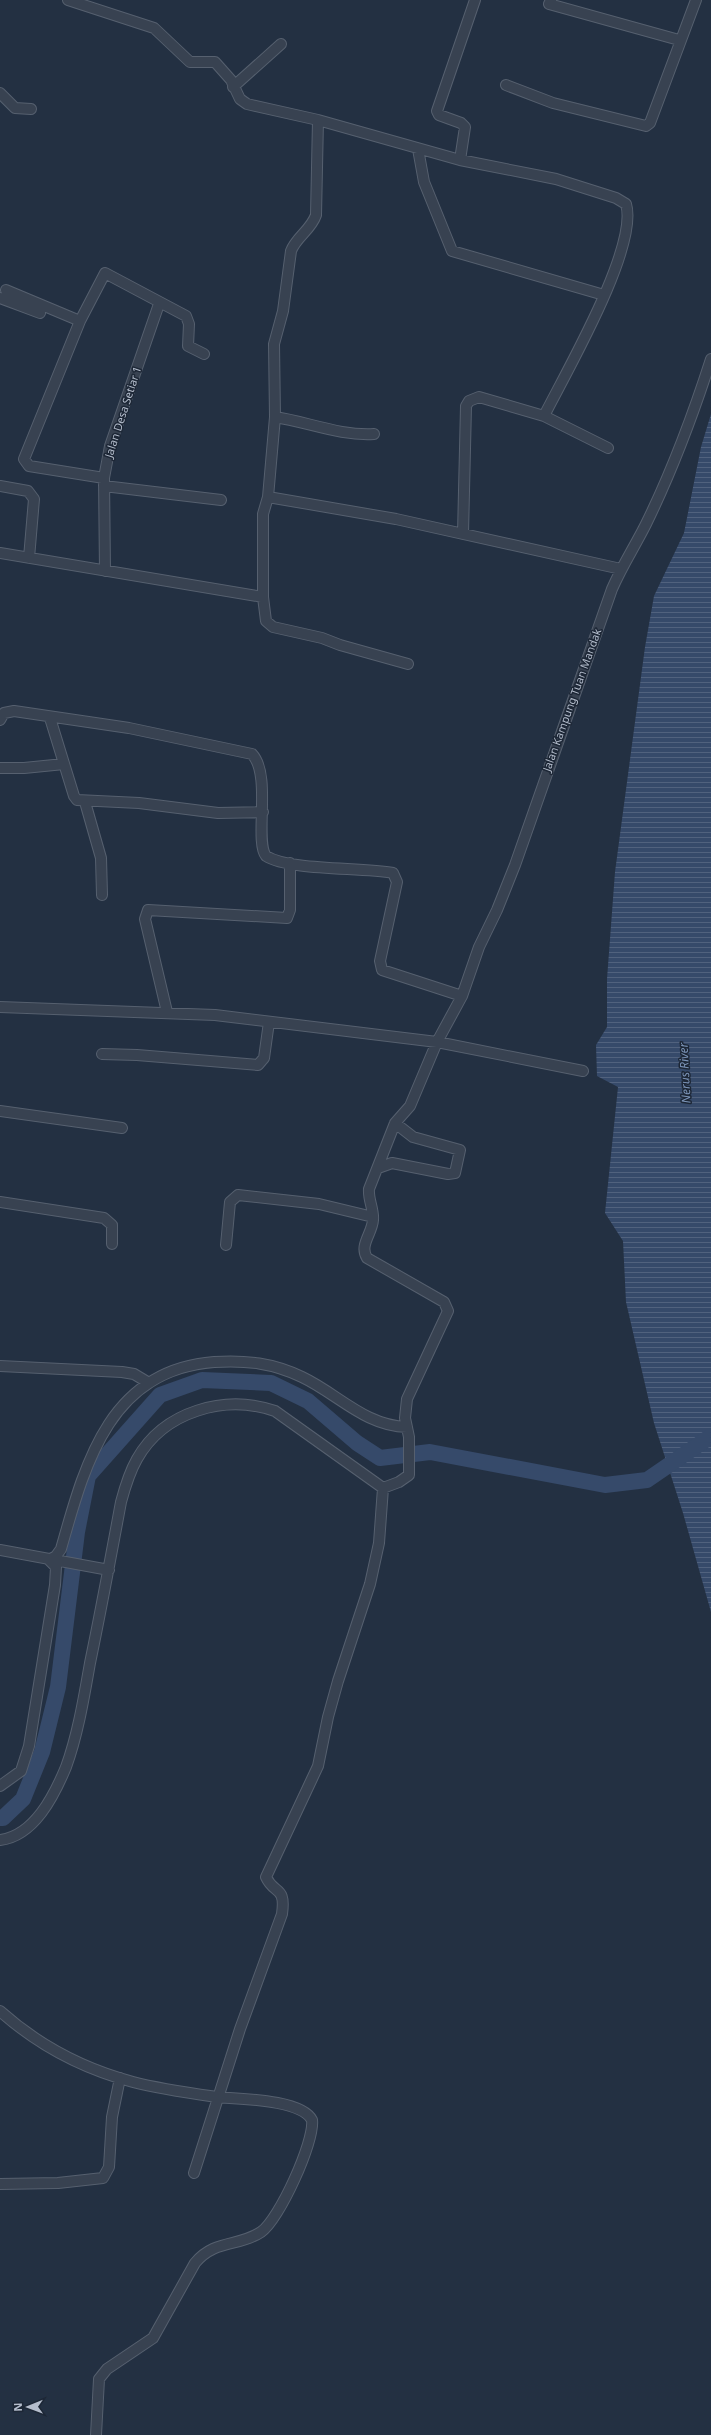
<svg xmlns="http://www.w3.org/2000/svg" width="711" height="2435" font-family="'Noto Sans',sans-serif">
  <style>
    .water { fill: url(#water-rules) }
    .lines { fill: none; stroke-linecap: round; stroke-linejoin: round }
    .river { stroke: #364a6a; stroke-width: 16 }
    .minor-casing { stroke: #56606f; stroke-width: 12 }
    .minor { stroke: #384251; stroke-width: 10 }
    .labels { text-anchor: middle; stroke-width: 3; stroke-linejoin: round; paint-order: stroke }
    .street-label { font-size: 11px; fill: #b4bdcc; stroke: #1d2736 }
    .water-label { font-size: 12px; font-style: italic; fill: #7a92b5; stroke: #1d2736 }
  </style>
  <defs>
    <pattern id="water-rules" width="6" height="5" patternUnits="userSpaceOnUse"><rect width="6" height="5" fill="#364a6a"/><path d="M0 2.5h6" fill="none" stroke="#51627e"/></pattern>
  </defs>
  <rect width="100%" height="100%" fill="#233042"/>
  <path class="water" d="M 711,414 L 711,1612 L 683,1513 L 654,1423 L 626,1302 L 623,1241 L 605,1213 L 618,1087 L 597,1076 L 596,1045 L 607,1027 L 607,979 L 615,872 L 645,647 L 654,596 L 684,533 L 701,447 Z"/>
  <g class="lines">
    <path class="river" d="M 0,1818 L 3,1818 L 23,1799 L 42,1752 L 58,1687 L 77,1532 L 88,1476 L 160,1395 L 202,1380 L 271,1383 L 308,1401 L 357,1443 L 380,1458 L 430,1452 L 605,1485 L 647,1480 L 711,1436"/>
    <defs>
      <path id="minor" d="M 68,0 L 154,28 L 190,62 L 215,62 L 231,80 L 240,99 L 247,104 L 318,120 L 460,160 L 556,179 L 616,198 L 626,204 C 639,247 565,374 544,416 L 479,397 L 469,401 L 466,406 L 463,534
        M 551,0 L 549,4 L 679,40
        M 506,85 L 553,103 L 646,126 L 650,123 L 696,0
        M 233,87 L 281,44
        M 0,93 L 15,108 L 31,109
        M 418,149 L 424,182 L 452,251 L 604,295
        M 460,160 L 465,127 L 461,123 L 439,115 L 437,111 L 475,0
        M 6,290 L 80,321
        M 0,298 L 40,313
        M 544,416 L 608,448
        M 275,417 C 308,422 340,436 374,434
        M 104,478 L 29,466 L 24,459 L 80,321 L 105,273 L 186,316 L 189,324 L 188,346 L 204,354
        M 0,486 L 28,491 L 34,499 L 29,558
        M 104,486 L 221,500
        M 268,497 L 275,417 L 274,344 L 283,311 L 291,251 C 296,237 311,230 316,215 L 318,120
        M 0,553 L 263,597 L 263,514 L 268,497 L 396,519 L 621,569
        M 105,571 L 104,478 L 110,446 L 159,304
        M 263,597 L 266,621 L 273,627 L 322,638 L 340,645 L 408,664
        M 50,718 L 74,796 L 77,800 L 139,803 L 218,813 L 263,812
        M 0,720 L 4,713 L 14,711 L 129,728 L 252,754 C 272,775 254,841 266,856 C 290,871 361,867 393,873 L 397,882 L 380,961 L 382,970 L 462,996
        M 0,768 L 24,768 L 64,764
        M 85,802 L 101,858 L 102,895
        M 0,1007 L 215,1015 L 437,1042 L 583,1071
        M 167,1012 L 145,919 L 148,910 L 287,918 L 290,910 L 290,863
        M 102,1054 L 137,1055 L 258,1065 L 264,1058 L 269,1022
        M 0,1111 L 122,1128
        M 378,1168 L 392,1163 L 448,1174 L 455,1173 L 460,1150 L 413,1137 L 395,1123
        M 0,1202 L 104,1218 L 112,1225 L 112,1244
        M 226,1245 L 230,1202 L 238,1195 L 319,1204 L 373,1217
        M 0,1366 L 122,1372 L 134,1374 L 149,1383
        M 383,1488 L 399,1482 L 409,1475 L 409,1437 L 405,1418 L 407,1399 L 448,1311 L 444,1302 L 367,1258 C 359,1245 372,1234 373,1220 C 374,1209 368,1200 369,1189 L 395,1123 L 410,1106 L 437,1042 L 462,996 L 479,947 L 497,910 L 515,865 L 612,589 C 622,566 635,546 646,524 C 672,471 693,415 711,359
        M 0,1550 L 109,1570
        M 0,1786 L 21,1771 L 29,1746 L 55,1585 L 56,1567 L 49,1560 L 56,1556 L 61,1549 C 85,1464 109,1370 214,1362 C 246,1360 273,1363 302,1377 C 338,1394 365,1426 407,1427
        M 0,1840 C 34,1836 54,1796 66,1767 C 78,1734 84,1697 90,1663 C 101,1610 111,1556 121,1502 C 125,1487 129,1473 137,1459 C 164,1411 225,1394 275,1411 L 383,1488
        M 0,2011 C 38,2045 84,2069 133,2082 C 160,2089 189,2093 217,2097 C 237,2099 301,2099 312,2120 C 315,2141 279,2220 261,2232 C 239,2247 215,2239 195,2263 L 153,2338 L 107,2369 L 99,2379 L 96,2435
        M 194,2173 L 240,2029 L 282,1914 C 286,1885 274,1895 266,1877 L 318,1766 L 328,1717 L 338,1681 L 370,1584 L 379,1543 L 383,1488
        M 0,2184 L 58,2183 L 103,2178 L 109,2167 L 112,2117 L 120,2078"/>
    </defs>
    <use href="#minor" class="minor-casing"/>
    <use href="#minor" class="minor"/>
  </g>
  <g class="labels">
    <g class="street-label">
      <text transform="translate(123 412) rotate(-72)" y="4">Jalan Desa Setiar 1</text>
      <text transform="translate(572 700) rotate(-70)" y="4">Jalan Kampung Tuan Mandak</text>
    </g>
    <g class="water-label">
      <text transform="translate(685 1073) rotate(-93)" y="4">Nerus River</text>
    </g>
  </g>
  <g transform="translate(28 2407) rotate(269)" stroke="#1d2736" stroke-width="3" paint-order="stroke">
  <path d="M0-3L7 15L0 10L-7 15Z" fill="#b4bdcc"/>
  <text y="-6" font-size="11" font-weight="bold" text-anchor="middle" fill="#b4bdcc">N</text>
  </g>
</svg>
